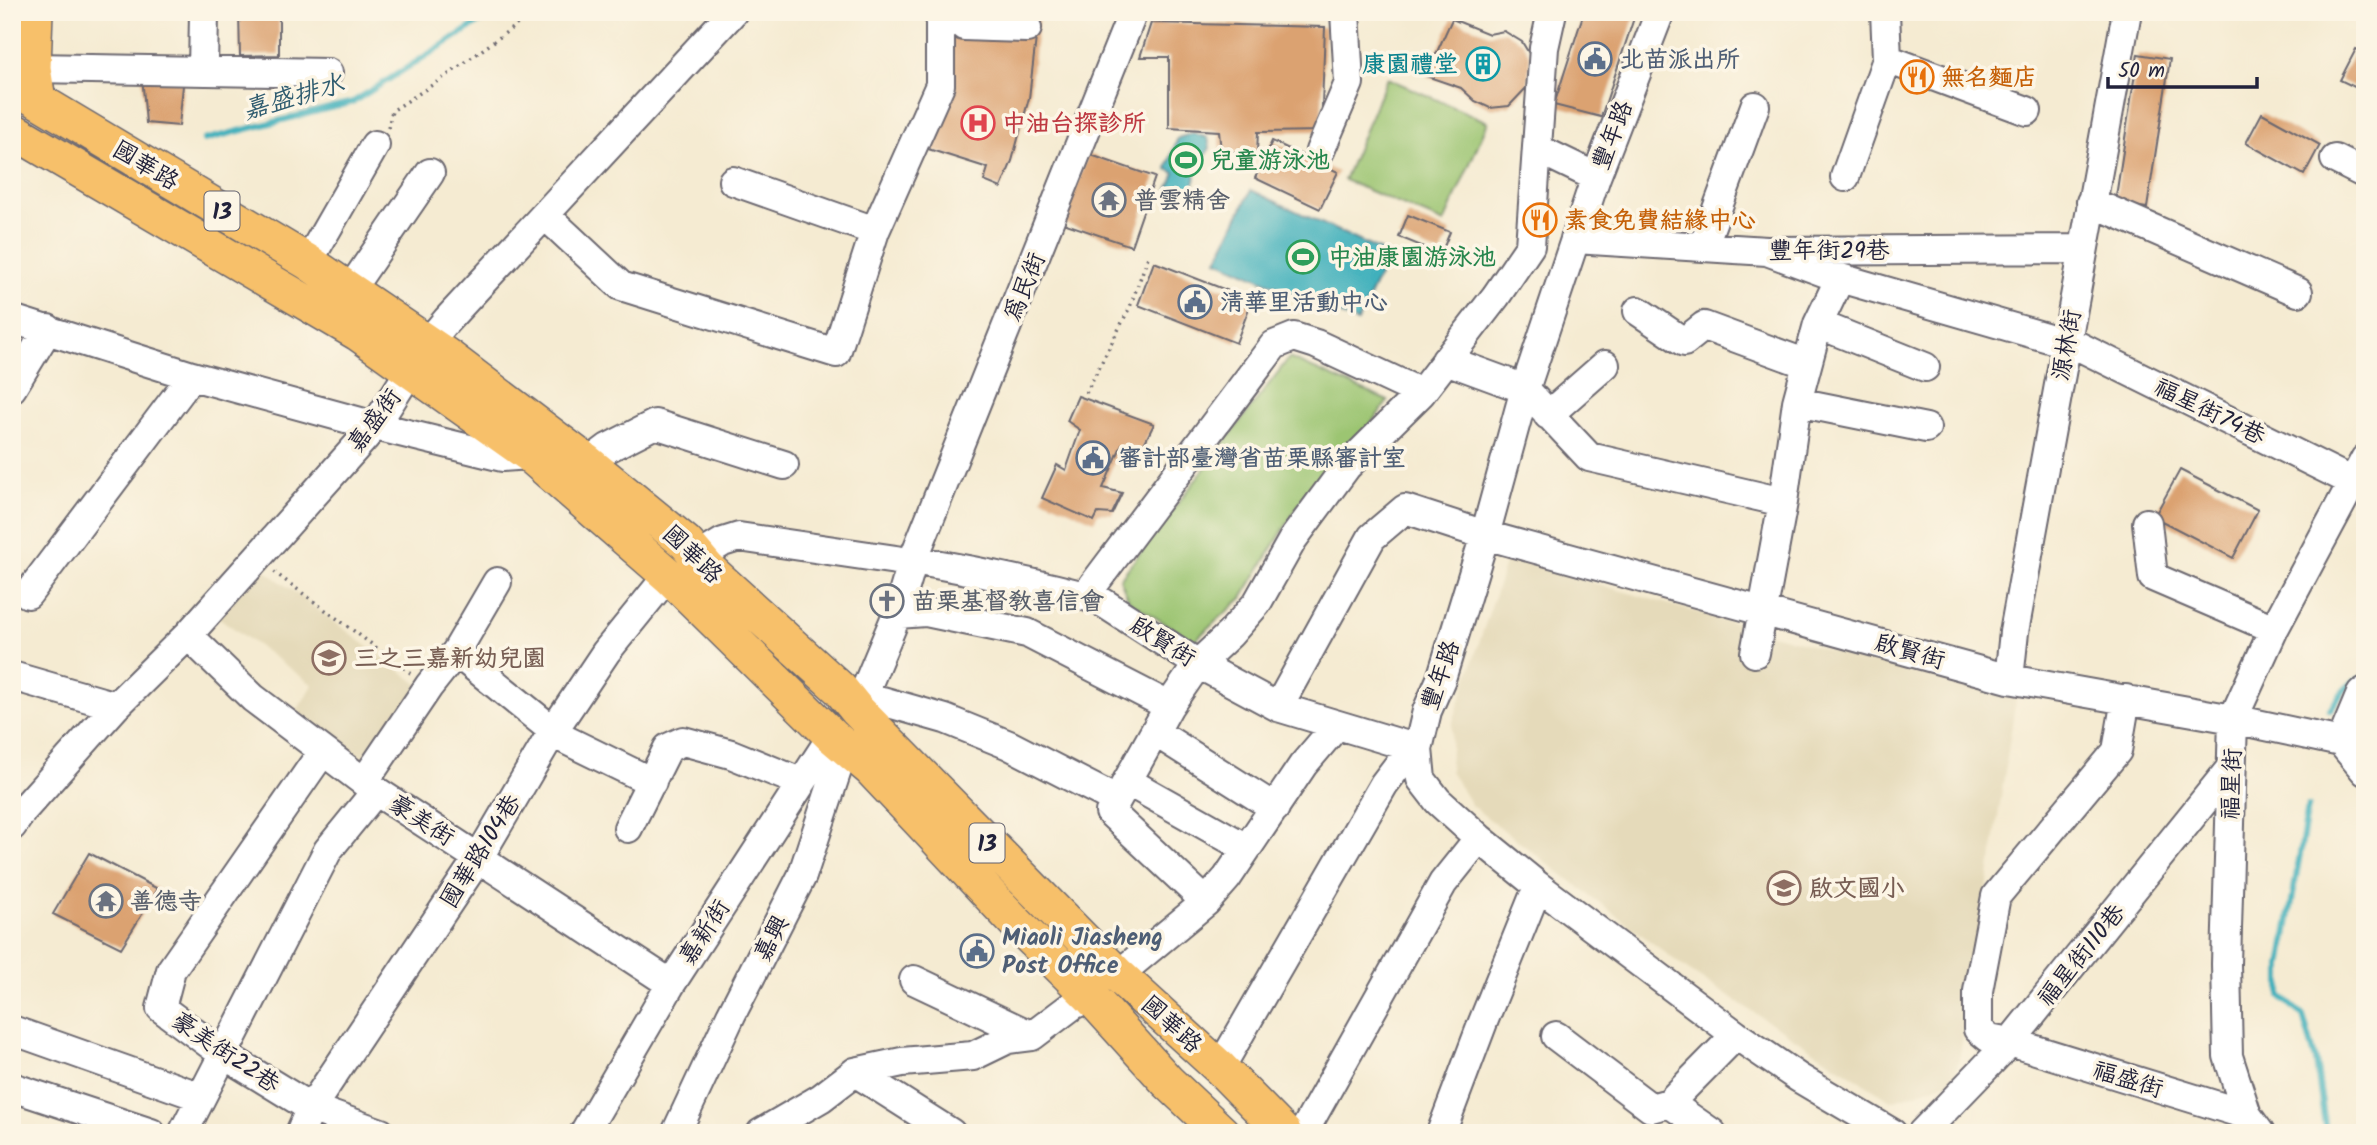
<svg xmlns="http://www.w3.org/2000/svg" width="2377" height="1145" font-family="Kalam,'LXGW WenKai TC',sans-serif">
  <style>
    .built { fill: #e5daba }
    .green { fill: #9cc572; stroke: #5f7456; stroke-width: 2 }
    .water { fill: #41b0bc; stroke: #32697c; stroke-width: 2 }
    .lines { fill: none; stroke-linecap: round; stroke-linejoin: round }
    .stream { stroke: #41b0bc; stroke-width: 6 }
    .building { fill: #dba271 }
    .minor-casing { stroke: #6c6870; stroke-width: 32 }
    .major-casing { stroke: #6c6870; stroke-width: 38 }
    .path { stroke: #6c6870; stroke-width: 3.5; stroke-dasharray: 2 5; stroke-linecap: butt }
    .minor { stroke: #fff; stroke-width: 28 }
    .major { stroke: #f7c06b; stroke-width: 35 }
    .labels { text-anchor: middle; stroke-width: 7; stroke-linejoin: round; paint-order: stroke }
    .shield { fill: #fcf5e5; stroke: #63616e; stroke-width: 2 }
    .shield-label { font-size: 23px; font-weight: bold; fill: #22223b }
    .service-label { font-size: 24px; font-weight: bold; fill: #4e5e75; stroke: #fcf5e5; text-anchor: start }
    .culture-label { font-size: 24px; font-weight: bold; fill: #0d838f; stroke: #fcf5e5; text-anchor: end }
    .food-label { font-size: 24px; font-weight: bold; fill: #c56008; stroke: #fcf5e5; text-anchor: start }
    .health-label { font-size: 24px; font-weight: bold; fill: #be3a42; stroke: #fcf5e5; text-anchor: start }
    .street-label { font-size: 24px; fill: #22223b; stroke: #fcf5e5 }
    .leisure-label { font-size: 24px; font-weight: bold; fill: #27864d; stroke: #fcf5e5; text-anchor: start }
    .worship-label { font-size: 24px; font-weight: bold; fill: #5b616d; stroke: #fcf5e5; text-anchor: start }
    .education-label { font-size: 24px; font-weight: bold; fill: #785e54; stroke: #fcf5e5; text-anchor: start }
    .water-label { font-size: 26px; font-style: italic; fill: #2e5b6f; stroke: #fcf5e5 }
  </style>
  <rect width="100%" height="100%" fill="#fcf5e5"/>
  <filter id="ink" filterUnits="userSpaceOnUse"><feTurbulence type="fractalNoise" baseFrequency=".0143" numOctaves="2"/><feDisplacementMap in="SourceGraphic" scale="14" xChannelSelector="R" yChannelSelector="G"/><feConvolveMatrix kernelMatrix="1 2 1 2 8 2 1 2 1" color-interpolation-filters="sRGB"/></filter>
  <filter id="wash" filterUnits="userSpaceOnUse"><feTurbulence type="fractalNoise" baseFrequency=".00686" numOctaves="4" result="noise"/><feDisplacementMap in="SourceGraphic" scale="28" xChannelSelector="R" yChannelSelector="G"/><feGaussianBlur stdDeviation="1.57" result="paint"/><feColorMatrix in="noise" values="0 0 0 0 0 0 0 0 0 0 0 0 0 0 0 0 0 1.4 0 .05"/><feComposite in="paint" operator="in"/></filter>
  <g filter="url(#wash)">
    <rect width="100%" height="100%" fill="#f5ebd2"/>
    <path class="built" d="M 1507,558 L 1828,650 L 2016,698 L 1970,1001 L 1955,1080 L 1892,1101 L 1688,970 L 1472,806 L 1450,771 L 1452,725 Z
      M 258,565 L 422,687 L 364,770 L 292,718 L 313,685 L 218,617 Z"/>
    <path class="green" d="M 1387,78 L 1488,122 L 1444,223 L 1344,180 Z
      M 1289,358 L 1388,401 L 1376,417 L 1298,506 L 1242,598 L 1194,641 L 1129,601 L 1120,579 Z"/>
    <path class="water" d="M 1193,133 L 1208,138 L 1210,148 L 1195,171 C 1199,188 1182,198 1168,190 L 1175,173 L 1167,169 C 1167,167 1176,142 1178,138 Z
      M 1251,190 L 1389,255 L 1357,322 L 1217,260 Z"/>
    <g class="lines">
      <path class="stream" d="M 204,140 L 353,102 L 495,12
        M 2330,710 C 2338,697 2348,682 2363,678
        M 2308,806 L 2281,966 L 2281,996 L 2303,1016 L 2316,1061 L 2326,1133"/>
    </g>
    <g id="blocks">
      <path class="building" d="M 239,12 L 279,12 L 279,55 L 240,56 Z
        M 949,12 L 1039,12 L 1029,98 L 1012,161 L 1001,188 L 984,181 L 988,168 L 925,148 Z
        M 1584,12 L 1636,12 L 1601,117 L 1554,105 Z
        M 1452,19 L 1489,34 L 1504,31 L 1522,42 L 1530,55 L 1528,86 L 1509,106 L 1490,108 L 1475,101 L 1461,88 L 1426,76 Z
        M 1151,23 L 1325,27 L 1321,131 L 1258,132 L 1257,152 L 1221,152 L 1219,131 L 1169,128 L 1169,57 L 1140,57 Z
        M 2356,49 L 2365,53 L 2365,92 L 2340,80 Z
        M 2138,54 L 2170,59 L 2147,208 L 2115,203 Z
        M 142,75 L 184,75 L 179,126 L 146,123 Z
        M 2262,113 L 2320,145 L 2304,175 L 2246,143 Z
        M 1272,141 L 1338,172 L 1320,209 L 1255,178 Z
        M 1088,154 L 1155,177 L 1131,246 L 1063,223 Z
        M 1408,215 L 1450,232 L 1441,254 L 1399,237 Z
        M 1154,262 L 1252,300 L 1236,343 L 1138,305 Z
        M 1078,396 L 1154,424 L 1141,450 L 1122,444 L 1103,488 L 1122,493 L 1112,514 L 1098,513 L 1094,521 L 1042,498 L 1057,465 L 1066,470 L 1080,430 L 1067,421 Z
        M 2180,470 L 2258,510 L 2233,558 L 2154,517 Z
        M 89,853 L 158,889 L 121,948 L 53,914 Z"/>
    </g>
  </g>
  <g filter="url(#ink)">
    <use href="#blocks" fill-opacity="0" stroke="#6c6870" stroke-width="2"/>
    <g class="lines">
      <defs>
        <path id="minor" d="M 992,12 L 991,27 L 1027,28
          M 1660,12 L 1596,177 L 1525,389 L 1485,535 L 1441,679 L 1427,711 L 1418,749 L 1421,779 L 1438,801 L 1479,838 L 1538,886 L 1736,1035 L 1799,1078 L 1892,1133
          M 964,26 L 991,27
          M 1887,59 L 2027,111
          M 33,68 L 328,73
          M 203,71 L 204,12
          M 1538,149 L 1596,177
          M 1320,151 L 1349,83 L 1345,12
          M 2335,159 L 2365,174
          M 1845,177 L 1887,59 L 1885,12
          M 733,181 L 875,231
          M 2091,202 L 2298,292
          M 546,216 L 621,286 L 836,353 L 875,231 L 940,85 L 940,12
          M 1575,239 L 1767,251 L 2083,249
          M 1703,247 L 1755,106
          M 1767,251 L 1840,278 L 2080,347 L 2365,488
          M 308,262 L 375,145
          M 350,290 L 430,173
          M 1638,311 L 1684,342 L 1704,326 L 1807,364
          M 12,319 L 192,376 L 375,426 L 502,457 L 530,455
          M 1818,324 L 1925,367
          M 1446,360 L 1525,389 L 1589,457 L 1783,502
          M 12,388 L 48,329
          M 1797,402 L 1926,428
          M 1548,415 L 1605,365
          M 588,463 L 608,448 L 655,424 L 784,465
          M 2147,523 L 2153,577 L 2274,629
          M 698,557 L 723,542 L 739,537 L 903,561 L 913,560 C 976,571 1038,583 1099,600 L 1198,664 L 1278,707 L 1418,749
          M 28,594 L 192,376
          M 1085,596 L 1274,345 L 1294,337 L 1316,344 L 1421,393
          M 897,614 L 926,612 L 1027,633 L 1169,706
          M 188,635 L 253,698 L 376,791 L 671,984
          M 456,652 L 562,738 L 652,782
          M 1755,653 L 1783,502 L 1797,402 L 1818,324 L 1840,278
          M 12,676 L 116,706
          M 2009,679 L 2014,632 L 2126,17 L 2124,12
          M 2126,699 L 2117,751 L 1996,896 L 1978,991 L 1978,1029 L 1989,1038 L 2010,1042 L 2247,1115
          M 1278,707 L 1372,537 L 1405,509 L 1485,535 L 2009,679 L 2233,719 L 2341,742
          M 857,710 L 897,614 L 913,560 L 1133,12
          M 857,710 L 882,701 L 945,719 L 1009,745 L 1116,800
          M 1155,732 L 1275,808
          M 2341,742 L 2361,694 L 2365,691
          M 2341,742 L 2365,771
          M 323,751 L 171,970 L 161,1008 L 223,1054 L 311,1108 L 381,1133
          M 1127,781 L 1246,848
          M 364,782 L 429,686 L 456,652 L 497,582
          M 12,826 L 23,810 L 116,706 L 188,635 L 375,426 L 427,344 L 447,320 L 733,12
          M 628,828 L 668,748 L 683,741 L 731,754 L 800,782
          M 1206,902 L 1110,812 L 1169,706 L 1198,664 L 1230,634 L 1257,603 L 1293,539 L 1347,466 L 1421,393 L 1496,296 L 1530,246 L 1544,48 L 1552,12
          M 1118,975 L 1206,902 L 1227,878 L 1303,765 L 1337,725
          M 914,980 L 1032,1036
          M 12,1030 L 201,1097
          M 1556,1036 L 1651,1108 L 1669,1103 L 1712,1133
          M 1220,1068 L 1384,784 L 1397,767 L 1418,749
          M 855,1072 L 951,1133
          M 12,1087 L 151,1133
          M 1669,1103 L 1736,1035
          M 183,1133 L 328,850 L 376,791
          M 300,1133 L 311,1108 L 479,857 L 553,731 L 606,652 L 657,589 L 670,577
          M 584,1133 L 671,984 L 832,736
          M 676,1133 L 731,1015 L 802,876 L 838,767 L 832,736
          M 761,1133 L 821,1098 L 855,1072 L 902,1062 L 973,1056 L 1008,1039 L 1032,1036 L 1073,1005 L 1091,997
          M 1303,1133 L 1443,883 L 1479,838
          M 1441,1133 L 1483,1022 L 1538,886
          M 1922,1133 L 2010,1042 L 2230,769
          M 2260,1133 L 2247,1115 L 2228,1056 L 2226,964 L 2233,719 L 2274,629 L 2365,459"/>
        <path id="major" d="M 35,12 L 33,68 L 38,100
          M 12,85 L 308,262 L 448,357 L 588,463 L 686,543 L 708,569 L 840,689 L 857,710 L 1118,975 L 1220,1068 L 1284,1133
          M 12,130 L 358,333 L 530,455 L 670,577 L 832,736 L 871,769 L 1018,925 L 1091,997 L 1167,1081 L 1222,1133"/>
      </defs>
      <use href="#minor" class="minor-casing"/>
      <use href="#major" class="major-casing"/>
      <path class="path" d="M 388,128 L 392,111 L 452,72 L 534,12
        M 1086,393 L 1130,307 L 1148,257
        M 274,572 L 412,674"/>
      <use href="#minor" class="minor"/>
      <use href="#major" class="major"/>
    </g>
  </g>
  <defs>
    <symbol id="civic-ring" viewBox="-11 -11 22 22"><circle r="9.5" fill="#fcf5e5" stroke="#5c6f8a" stroke-width="1.5"/><path d="M-.6-6.5H3V-4.5H.6V-3L4-1V1h2V6H-6V1h2V-1L-.6-3ZM-1.2 2.5V6h2.4V2.5Z" fill="#5c6f8a"/></symbol>
    <symbol id="building-ring" viewBox="-11 -11 22 22"><circle r="9.5" fill="#fcf5e5" stroke="#0f9aa8" stroke-width="1.5"/><path d="M-4-6H4V6H1V3H-1V6H-4ZM-2.5-4.3h1.7v1.8h-1.7ZM.8-4.3h1.7v1.8H.8ZM-2.5-1h1.7V.8h-1.7ZM.8-1h1.7V.8H.8Z" fill="#0f9aa8"/></symbol>
    <symbol id="restaurant-ring" viewBox="-11 -11 22 22"><circle r="9.5" fill="#fcf5e5" stroke="#e8710a" stroke-width="1.5"/><path d="M-5-6h1v4h1v-4h1v4h1v-4h1v5L-1.5 .5V6h-2V.5L-5-1ZM5-6V6H3V1.5H1.5Q1.5-4 5-6Z" fill="#e8710a"/></symbol>
    <symbol id="hospital-ring" viewBox="-11 -11 22 22"><circle r="9.5" fill="#fcf5e5" stroke="#e0444e" stroke-width="1.5"/><path d="M-5-5h3v3.5h4V-5h3V5h-3V1.5h-4V5h-3Z" fill="#e0444e"/></symbol>
    <symbol id="stadium-ring" viewBox="-11 -11 22 22"><circle r="9.5" fill="#fcf5e5" stroke="#2e9e5b" stroke-width="1.5"/><path d="M0-5a6.5 5 0 1 0 0 10a6.5 5 0 1 0 0-10ZM-3.5-1.8h7v3.6h-7Z" fill="#2e9e5b"/></symbol>
    <symbol id="temple-ring" viewBox="-11 -11 22 22"><circle r="9.5" fill="#fcf5e5" stroke="#6b7280" stroke-width="1.5"/><path d="M0-6L5-2H3V0L6.5 2.5H4V6H1.5V3h-3V6H-4V2.5H-6.5L-3 0V-2H-5Z" fill="#6b7280"/></symbol>
    <symbol id="church-ring" viewBox="-11 -11 22 22"><circle r="9.5" fill="#fcf5e5" stroke="#6b7280" stroke-width="1.5"/><path d="M-1.2-6h2.4v3.5h3.3v2.4h-3.3V6h-2.4V-.1h-3.3v-2.4h3.3Z" fill="#6b7280"/></symbol>
    <symbol id="school-ring" viewBox="-11 -11 22 22"><circle r="9.5" fill="#fcf5e5" stroke="#8d6e63" stroke-width="1.5"/><path d="M0-5L7-2L0 1L-7-2ZM-4 1L0 2.5L4 1V4Q0 6-4 4Z" fill="#8d6e63"/></symbol>
  </defs>
  <g fill-rule="evenodd">
    <use href="#civic-ring" x="1576" y="40" width="38" height="38"/>
    <use href="#building-ring" x="1464" y="45" width="38" height="38"/>
    <use href="#restaurant-ring" x="1898" y="58" width="38" height="38"/>
    <use href="#hospital-ring" x="959" y="104" width="38" height="38"/>
    <use href="#stadium-ring" x="1167" y="141" width="38" height="38"/>
    <use href="#temple-ring" x="1090" y="181" width="38" height="38"/>
    <use href="#restaurant-ring" x="1521" y="201" width="38" height="38"/>
    <use href="#stadium-ring" x="1284" y="238" width="38" height="38"/>
    <use href="#civic-ring" x="1176" y="283" width="38" height="38"/>
    <use href="#civic-ring" x="1074" y="439" width="38" height="38"/>
    <use href="#church-ring" x="868" y="582" width="38" height="38"/>
    <use href="#school-ring" x="310" y="639" width="38" height="38"/>
    <use href="#school-ring" x="1765" y="869" width="38" height="38"/>
    <use href="#temple-ring" x="87" y="882" width="38" height="38"/>
    <use href="#civic-ring" x="958" y="932" width="38" height="38"/>
  </g>
  <g class="labels">
    <g class="shield">
      <rect x="204.5" y="191.5" width="35" height="39" rx="5"/>
      <rect x="969.5" y="823.5" width="35" height="39" rx="5"/>
    </g>
    <g class="shield-label">
      <text x="222" y="219">13</text>
      <text x="987" y="851">13</text>
    </g>
    <g class="service-label">
      <text x="1620" y="67">北苗派出所</text>
      <text x="1220" y="310">清華里活動中心</text>
      <text x="1118" y="466">審計部臺灣省苗栗縣審計室</text>
      <text x="1002" y="945">Miaoli Jiasheng<tspan x="1002" dy="28">Post Office</tspan></text>
    </g>
    <g class="culture-label">
      <text x="1458" y="72">康園禮堂</text>
    </g>
    <g class="food-label">
      <text x="1941" y="85">無名麵店</text>
      <text x="1564" y="228">素食免費結緣中心</text>
    </g>
    <g class="health-label">
      <text x="1002" y="131">中油台探診所</text>
    </g>
    <g class="street-label">
      <text transform="translate(1612 135) rotate(-69)" y="8">豐年路</text>
      <text transform="translate(146 165) rotate(31)" y="8">國華路</text>
      <text x="1829" y="258">豐年街29巷</text>
      <text transform="translate(1024 287) rotate(-68)" y="8">為民街</text>
      <text transform="translate(2066 345) rotate(-80)" y="8">源林街</text>
      <text transform="translate(2210 411) rotate(26)" y="8">福星街74巷</text>
      <text transform="translate(374 420) rotate(-53)" y="8">嘉盛街</text>
      <text transform="translate(693 554) rotate(44)" y="8">國華路</text>
      <text transform="translate(1163 641) rotate(32)" y="8">啟賢街</text>
      <text transform="translate(1910 651) rotate(16)" y="8">啟賢街</text>
      <text transform="translate(1440 675) rotate(-71)" y="8">豐年路</text>
      <text transform="translate(2231 784) rotate(-88)" y="8">福星街</text>
      <text transform="translate(422 820) rotate(33)" y="8">豪美街</text>
      <text transform="translate(480 851) rotate(-58)" y="8">國華路104巷</text>
      <text transform="translate(704 932) rotate(-57)" y="8">嘉新街</text>
      <text transform="translate(771 938) rotate(-63)" y="8">嘉興</text>
      <text transform="translate(2081 955) rotate(-51)" y="8">福星街110巷</text>
      <text transform="translate(1172 1024) rotate(42)" y="8">國華路</text>
      <text transform="translate(226 1052) rotate(34)" y="8">豪美街22巷</text>
      <text transform="translate(2128 1079) rotate(17)" y="8">福盛街</text>
    </g>
    <g class="leisure-label">
      <text x="1210" y="168">兒童游泳池</text>
      <text x="1328" y="265">中油康園游泳池</text>
    </g>
    <g class="worship-label">
      <text x="1134" y="208">普雲精舍</text>
      <text x="912" y="609">苗栗基督教喜信會</text>
      <text x="130" y="909">善德寺</text>
    </g>
    <g class="education-label">
      <text x="354" y="666">三之三嘉新幼兒園</text>
      <text x="1809" y="896">啟文國小</text>
    </g>
    <g class="water-label">
      <text transform="translate(293 96) rotate(-16)" y="9">嘉盛排水</text>
    </g>
  </g>
  <rect width="2377" height="1145" fill="none" stroke="#fcf5e5" stroke-width="42"/>
  <path d="M2108 77v10h149v-10" fill="none" stroke="#22223b" stroke-width="3.5"/>
  <text x="2118" y="77" font-size="21" fill="#22223b" stroke="#fcf5e5" stroke-width="5" paint-order="stroke">50 m</text>
</svg>
